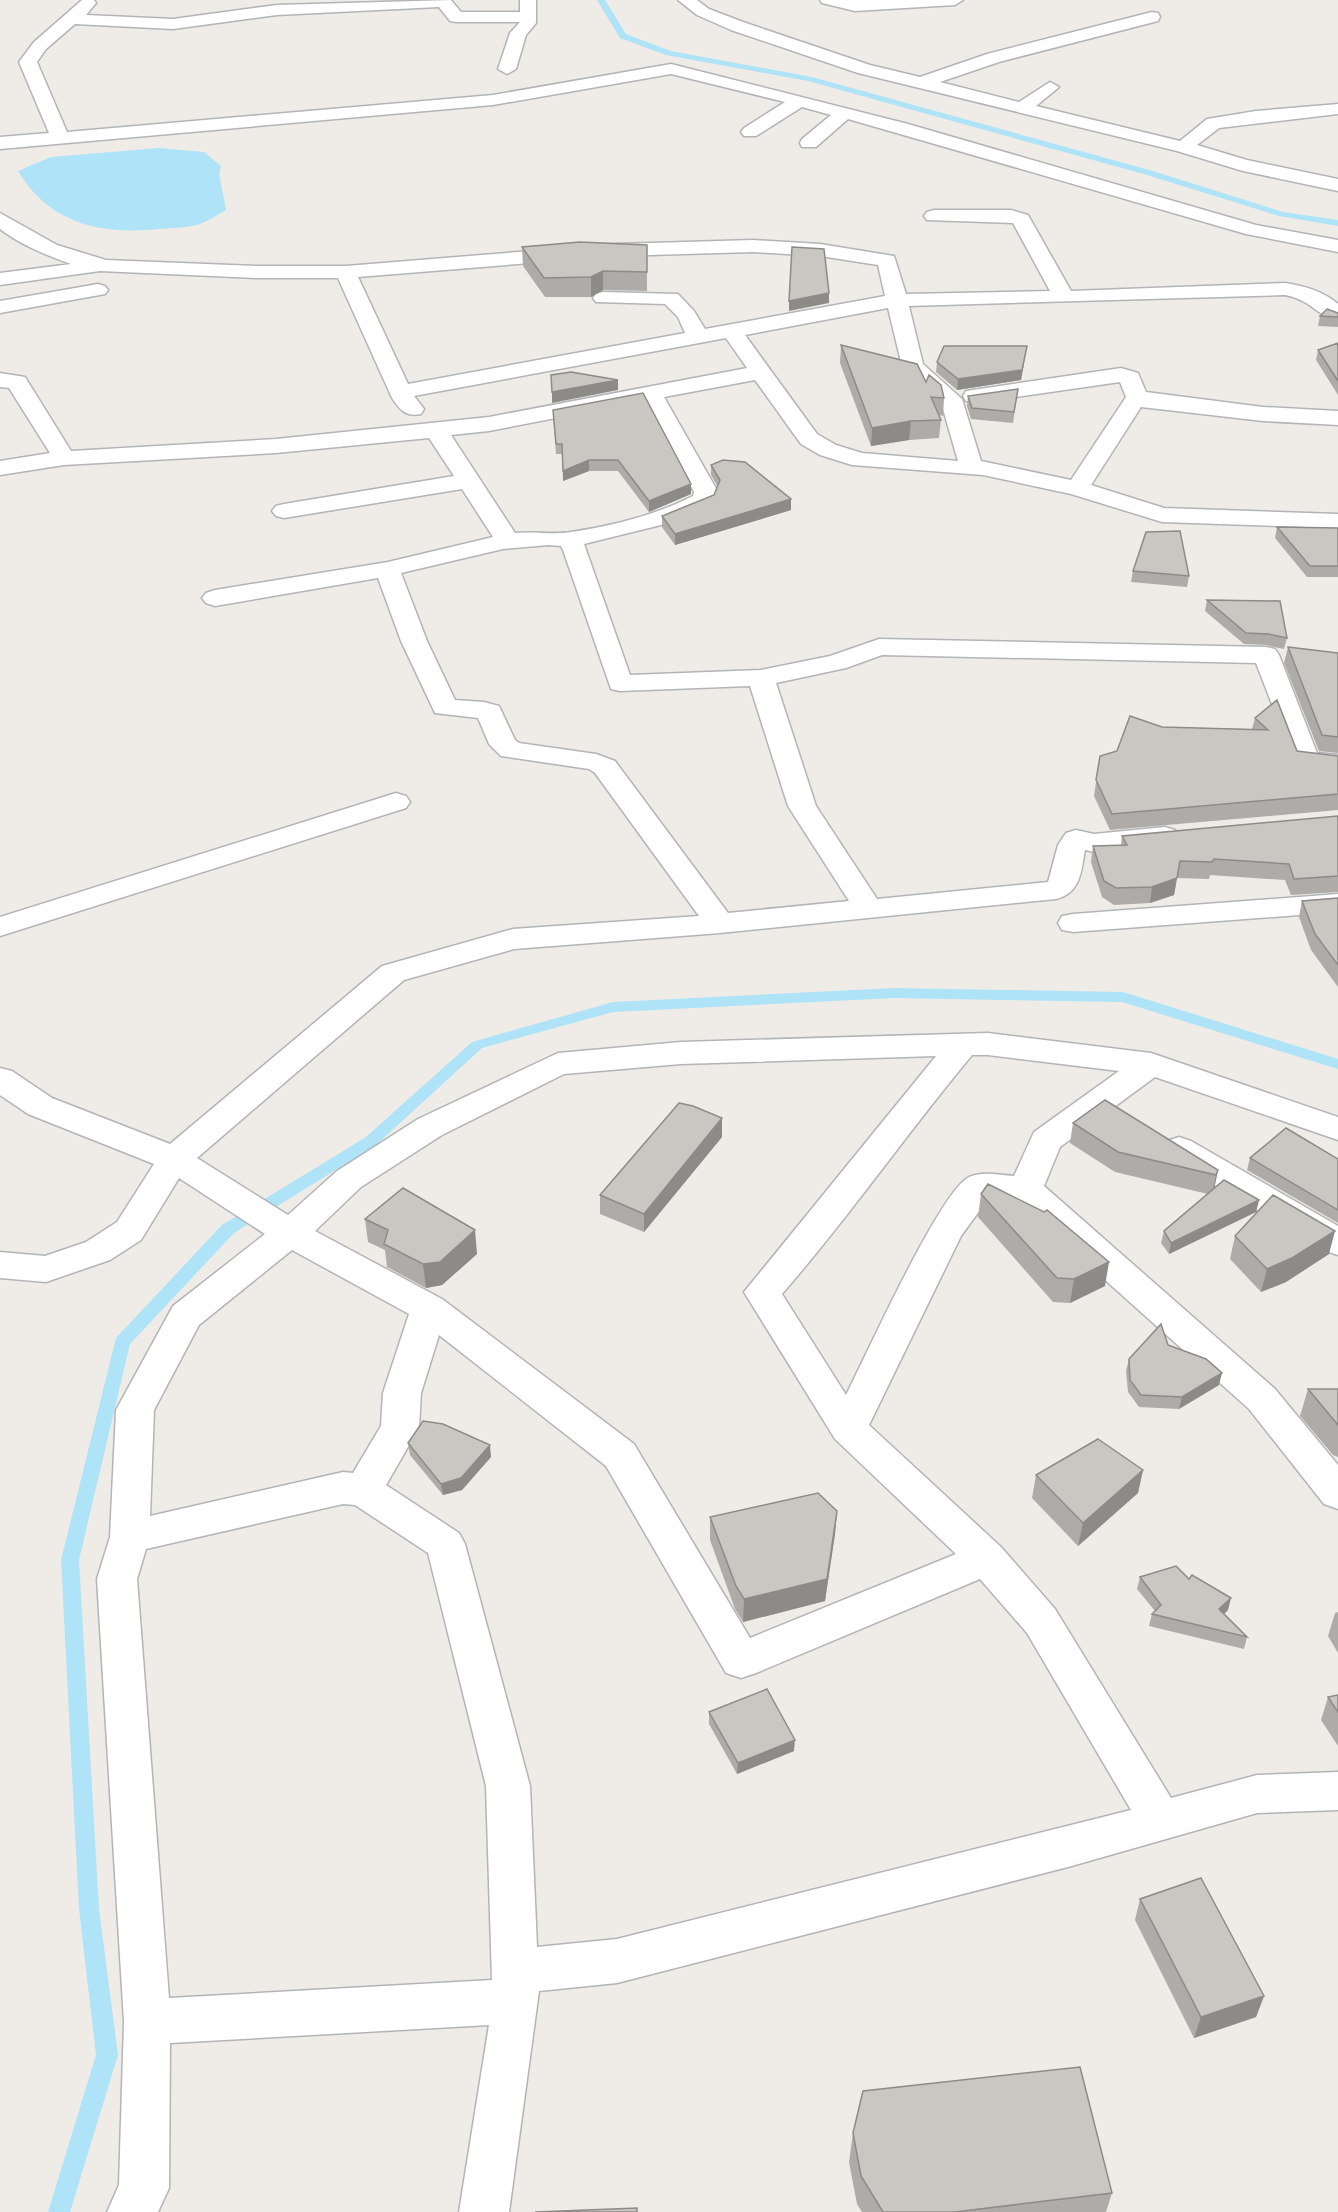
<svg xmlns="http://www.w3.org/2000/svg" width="1338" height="2212" font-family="'Space Grotesk',sans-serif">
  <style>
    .water { fill: #afe3f7 }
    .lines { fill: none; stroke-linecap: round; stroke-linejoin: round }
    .stream { fill: #afe3f7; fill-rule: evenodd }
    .street-casing { stroke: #b2b4b7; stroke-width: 3 }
    .street { fill: #fff; fill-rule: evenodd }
    .wall { fill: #aeaba8 }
    .shaded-wall { fill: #8d8b88 }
    .building { fill: #cac7c3; stroke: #8d8b88; stroke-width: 1.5 }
  </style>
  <rect width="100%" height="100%" fill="#efece7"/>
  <path class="water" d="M 159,148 L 204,152 L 221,166 L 219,174 L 226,210 C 217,215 207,222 197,225 C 185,228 171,228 159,229 C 102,235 49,224 18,171 L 51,157 Z"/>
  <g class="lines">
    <path class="stream" d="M 597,0 L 605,0 L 626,34 L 671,51 L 812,77 L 1153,171 L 1283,212 L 1338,220 L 1338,226 L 1279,216 L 1147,175 L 808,81 L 666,55 L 620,38 Z
      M 895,988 L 1123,992 L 1338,1059 L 1338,1069 L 1122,1002 L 895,998 L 613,1012 L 482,1048 L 376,1145 L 234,1233 L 130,1344 L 79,1560 L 99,1909 L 118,2055 L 70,2212 L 48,2212 L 96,2055 L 79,1909 L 61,1560 L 116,1338 L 222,1225 L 366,1137 L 472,1042 L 613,1002 Z"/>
    <defs>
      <path id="street" d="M 82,0 L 94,0 L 96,3 L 86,15 L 173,19 L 277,5 L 451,0 L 461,12 L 520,12 L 520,0 L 536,0 L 536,23 L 526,35 L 516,69 L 507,74 L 498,69 L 510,33 L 520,22 L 456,22 L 450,21 L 439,7 L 277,15 L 173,29 L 75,24 L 46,49 L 37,62 L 67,132 L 493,95 L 671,64 L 908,124 L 1256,225 L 1338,240 L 1338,252 L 1246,234 L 848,119 L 816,147 L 802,147 L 800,143 L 802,139 L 831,115 L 802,107 L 756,136 L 744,136 L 741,132 L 744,128 L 785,102 L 671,74 L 493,105 L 0,149 L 0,137 L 49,133 L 19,62 L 34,42 Z
        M 678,0 L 697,0 L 709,9 L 743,22 L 870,65 L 920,77 L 987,54 L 1152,12 L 1158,13 L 1160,17 L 1158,21 L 999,62 L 940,82 L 1019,102 L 1050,82 L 1059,87 L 1036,106 L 1180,141 L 1207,119 L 1213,118 L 1256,111 L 1338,104 L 1338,114 L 1219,128 L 1197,145 L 1247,160 L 1338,179 L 1338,191 L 1243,171 L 1177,151 L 858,73 L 731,30 L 697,15 Z
        M 820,0 L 963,0 L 955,5 L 855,11 L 822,3 Z
        M 934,210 L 1011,210 L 1028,215 L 1071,291 L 1285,283 C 1305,286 1323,291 1338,304 L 1338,322 C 1320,318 1312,300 1285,295 L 909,306 L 923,364 L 962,399 L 981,461 L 1071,480 L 1126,397 L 1120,382 L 974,403 L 966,401 L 963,396 L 966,391 L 1121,368 L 1138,373 L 1146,392 L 1263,407 L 1338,411 L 1338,425 L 1263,421 L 1141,407 L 1091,485 L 1164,508 L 1338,514 L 1338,528 L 1162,522 L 1071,494 L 983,475 L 852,465 L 820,455 L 801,444 L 755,380 L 664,397 L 718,492 L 712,505 L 665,524 L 584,544 L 630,675 L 761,670 L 830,656 L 879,639 L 1266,647 L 1275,649 L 1279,655 L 1317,753 L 1338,755 L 1338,771 L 1296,766 L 1256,663 L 882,655 L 846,668 L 776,683 L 816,806 L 877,899 L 1048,882 L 1058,845 L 1066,833 L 1076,830 L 1094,834 L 1165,827 L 1175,830 L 1179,836 L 1175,842 L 1165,845 L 1094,852 L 1085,850 C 1081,871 1081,893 1056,899 L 720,933 L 514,949 L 404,980 L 197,1158 L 288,1215 L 337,1171 L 418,1119 L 558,1053 L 681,1042 L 988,1033 L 1151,1053 L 1338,1117 L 1338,1140 L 1155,1077 L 1060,1147 L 1044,1186 L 1275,1389 L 1338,1465 L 1338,1509 L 1324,1504 L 1249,1409 L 1017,1201 L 988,1199 L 961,1236 L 869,1425 L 1001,1547 L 1055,1609 L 1171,1798 L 1257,1775 L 1338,1772 L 1338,1810 L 1257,1813 L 1068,1867 L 617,1983 L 539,1991 L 509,2212 L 459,2212 L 489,2025 L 170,2043 L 169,2188 L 158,2212 L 107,2212 L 119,2185 L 124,2022 L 97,1579 L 110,1537 L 116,1410 L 173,1306 L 265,1234 L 179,1178 L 141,1240 L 110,1260 L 46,1282 L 0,1278 L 0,1252 L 45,1256 L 86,1242 L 117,1222 L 154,1164 L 28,1114 L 0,1095 L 0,1068 L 12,1071 L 52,1098 L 170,1144 L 382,966 L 513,929 L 699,916 L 595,773 L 589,769 L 501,756 L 489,744 L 478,718 L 435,713 L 401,641 L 378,578 L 215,606 L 206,603 L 202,598 L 206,593 L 215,590 L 388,562 L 493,537 L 462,489 L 284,518 L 276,516 L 272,511 L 276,506 L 284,504 L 454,476 L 429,438 L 276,453 L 64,465 L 0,475 L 0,461 L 50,453 L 9,388 L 0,387 L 0,373 L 25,377 L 71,451 L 276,439 L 489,417 L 747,368 L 726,338 L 414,396 L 424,409 L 421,414 C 406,417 400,410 392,398 L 338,278 L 256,278 L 100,271 L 0,285 L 0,273 L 71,264 C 46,255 21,245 0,229 L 0,213 L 57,245 L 106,260 L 256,266 L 346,266 L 617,244 L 753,240 L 820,244 L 894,256 L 906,294 L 1050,291 L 1013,223 L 927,220 L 924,216 L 927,212 ZM 753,252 L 820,256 L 878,265 L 885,296 L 705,329 L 694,311 L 678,294 L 603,292 L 596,294 L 593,298 L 596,302 L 665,304 L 678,317 L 685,333 L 408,384 L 358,277 L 617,256 ZM 888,308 L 902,366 L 941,402 L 958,461 L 862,453 L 836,445 L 817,434 L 745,335 ZM 644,401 L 694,492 L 693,496 C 656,515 612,526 571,532 C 555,535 534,531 515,533 L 451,435 L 489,431 ZM 549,545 L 561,546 L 563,550 L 611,689 L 620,691 L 750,686 L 788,806 L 849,901 L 728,913 L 615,761 L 596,754 L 519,743 L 515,740 L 499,706 L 484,702 L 455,700 L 427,641 L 401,573 L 503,549 ZM 972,1055 L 988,1055 L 1119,1071 L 1034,1132 L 1014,1176 C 1000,1175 982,1171 969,1177 C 940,1191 865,1358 846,1395 L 782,1294 C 849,1217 907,1133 972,1055 ZM 936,1056 L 744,1292 L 835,1439 L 956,1554 L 750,1638 L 634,1444 L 442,1299 L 315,1231 L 361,1187 L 442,1135 L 564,1074 L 681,1064 ZM 292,1250 L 409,1314 L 383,1393 L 381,1426 L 353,1473 L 343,1472 L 150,1516 L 154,1410 L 199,1325 ZM 439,1335 L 606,1466 L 726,1673 L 741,1678 L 756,1673 L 980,1579 L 1027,1633 L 1131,1810 L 617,1939 L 537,1947 L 530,1786 L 465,1544 L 459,1533 L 386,1485 L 419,1428 L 421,1393 ZM 343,1504 L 355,1505 L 428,1553 L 486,1786 L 492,1980 L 169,1998 L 137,1579 L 146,1549 Z
        M 98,284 L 105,286 L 108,290 L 105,294 L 0,313 L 0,301 Z
        M 396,793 L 406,796 L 410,802 L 406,808 L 0,936 L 0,917 Z
        M 1338,894 L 1338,912 L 1073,932 L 1062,930 L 1058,923 L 1062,916 L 1073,914 Z
        M 1179,1137 L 1191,1141 L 1338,1226 L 1338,1255 L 1326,1251 L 1167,1157 L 1162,1149 L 1167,1141 Z"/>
    </defs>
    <use href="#street" class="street-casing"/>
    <use href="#street" class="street"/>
  </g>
  <path class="wall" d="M 647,245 L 647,291 L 603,290 L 591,297 L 545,297 L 523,266 L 522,247 Z
    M 1338,313 L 1338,327 L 1318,326 L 1320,316 Z
    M 1338,343 L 1338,395 L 1316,360 L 1318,350 Z
    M 841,345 L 926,382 L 944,398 L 943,416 L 939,415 L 941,420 L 939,438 L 909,440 L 871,446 L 840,363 Z
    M 1025,356 L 1021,380 L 957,390 L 936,372 L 937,362 Z
    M 1018,389 L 1013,423 L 971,419 L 967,406 L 968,396 Z
    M 553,410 L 691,484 L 691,494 L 649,512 L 618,471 L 589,471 L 563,481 L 562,454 L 556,454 Z
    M 711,465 L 791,499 L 791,510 L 675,545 L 662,527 L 662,516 L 714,495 L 718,487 L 711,475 Z
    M 1277,527 L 1338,528 L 1338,577 L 1307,577 L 1275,538 Z
    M 1133,571 L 1189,576 L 1187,587 L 1131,582 Z
    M 1207,600 L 1287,638 L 1284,649 L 1266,645 L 1244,644 L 1205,611 Z
    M 1288,647 L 1338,653 L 1338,753 L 1319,751 L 1284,663 Z
    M 1255,718 L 1297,751 L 1338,756 L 1338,810 L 1110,830 L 1094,796 L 1100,756 L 1117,751 L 1162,727 L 1252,729 Z
    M 1338,816 L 1338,892 L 1291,895 L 1285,880 L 1210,875 L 1209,879 L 1177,878 L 1174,895 L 1150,903 L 1114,905 L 1102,897 L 1091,862 L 1093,846 L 1121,845 L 1122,836 Z
    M 1338,898 L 1338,987 L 1311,950 L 1299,917 L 1302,901 Z
    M 722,1118 L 722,1137 L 644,1232 L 600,1214 L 600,1195 Z
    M 1073,1123 L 1218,1170 L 1214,1188 L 1259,1200 L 1256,1212 L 1169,1254 L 1161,1243 L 1164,1231 L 1208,1194 L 1115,1172 L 1070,1143 Z
    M 1250,1158 L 1338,1159 L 1338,1223 L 1247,1170 Z
    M 981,1194 L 1044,1212 L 1105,1286 L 1070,1303 L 1053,1302 L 978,1217 Z
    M 365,1219 L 477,1254 L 442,1285 L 426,1288 L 387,1267 L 385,1250 L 368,1242 Z
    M 1235,1236 L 1329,1254 L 1286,1282 L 1261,1292 L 1230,1259 Z
    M 1168,1345 L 1219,1385 L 1179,1409 L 1139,1407 L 1128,1392 L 1126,1371 L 1129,1359 Z
    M 1308,1389 L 1338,1389 L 1338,1457 L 1333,1455 L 1300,1416 Z
    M 408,1443 L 491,1457 L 462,1490 L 443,1495 L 410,1455 Z
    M 1143,1470 L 1138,1493 L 1078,1546 L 1032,1498 L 1036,1475 Z
    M 837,1511 L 835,1534 L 825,1601 L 743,1622 L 735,1609 L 710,1540 L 710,1517 Z
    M 1140,1577 L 1189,1579 L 1228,1610 L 1224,1614 L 1247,1637 L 1244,1649 L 1149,1626 L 1152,1614 L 1155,1611 L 1137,1589 Z
    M 1338,1612 L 1338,1653 L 1328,1636 L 1335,1613 Z
    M 1338,1695 L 1338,1746 L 1321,1720 L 1328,1697 Z
    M 709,1712 L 794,1751 L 737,1774 L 709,1724 Z
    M 1140,1899 L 1264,1996 L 1256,2017 L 1194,2038 L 1135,1920 Z
    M 853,2133 L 1112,2193 L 1106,2212 L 862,2212 L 857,2204 L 849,2162 Z"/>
  <path class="shaded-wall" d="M 603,271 L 603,290 L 591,297 L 591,277 Z
    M 829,293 L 829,303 L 789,311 L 789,301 Z
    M 1027,346 L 1021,380 L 957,390 L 958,379 Z
    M 618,380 L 618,390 L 552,403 L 552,392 Z
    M 911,421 L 909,440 L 871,446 L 872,428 Z
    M 589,460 L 589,471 L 563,481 L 563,471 Z
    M 691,484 L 691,494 L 649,512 L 649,501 Z
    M 791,499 L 791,510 L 675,545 L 675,534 Z
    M 1177,878 L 1174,895 L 1150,903 L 1152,887 Z
    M 722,1118 L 722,1137 L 644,1232 L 644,1214 Z
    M 1218,1170 L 1214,1190 L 1212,1195 L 1216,1175 Z
    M 1259,1200 L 1256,1212 L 1169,1254 L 1171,1243 Z
    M 475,1230 L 477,1254 L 442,1285 L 426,1288 L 423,1264 Z
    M 1335,1231 L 1329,1254 L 1286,1282 L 1261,1292 L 1267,1269 Z
    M 1109,1262 L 1105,1286 L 1070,1303 L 1074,1279 Z
    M 1222,1373 L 1219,1385 L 1179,1409 L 1182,1397 Z
    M 490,1445 L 491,1457 L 462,1490 L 443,1495 L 441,1484 Z
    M 1143,1470 L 1138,1493 L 1078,1546 L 1083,1523 Z
    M 837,1511 L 835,1534 L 825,1601 L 743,1622 L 744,1599 Z
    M 1231,1598 L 1228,1610 L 1216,1621 L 1219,1609 Z
    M 795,1740 L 794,1751 L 737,1774 L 738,1763 Z
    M 1264,1996 L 1256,2017 L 1194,2038 L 1201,2017 Z"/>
  <path class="building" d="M 580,242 L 647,245 L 647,272 L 603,271 L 591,277 L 544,278 L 522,247 Z
    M 792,247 L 824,249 L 829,293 L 789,301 Z
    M 1327,309 L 1338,313 L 1338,317 L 1320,316 Z
    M 1338,343 L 1338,381 L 1318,350 Z
    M 841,345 L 917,364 L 926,382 L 929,375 L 941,385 L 944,398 L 931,397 L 941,420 L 911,421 L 872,428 Z
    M 944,346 L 1027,346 L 1022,370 L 958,379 L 937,362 Z
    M 571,372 L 618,380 L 552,392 L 551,375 Z
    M 1018,389 L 1014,412 L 972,408 L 968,396 Z
    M 643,393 L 691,484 L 649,501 L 618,460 L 589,460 L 563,471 L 562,444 L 556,444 L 553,410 Z
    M 723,460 L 745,462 L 791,499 L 675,534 L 662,516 L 714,495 L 720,480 L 711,465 Z
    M 1277,527 L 1338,528 L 1338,566 L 1310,566 Z
    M 1180,531 L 1189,576 L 1133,571 L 1146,532 Z
    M 1207,600 L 1280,601 L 1287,638 L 1268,634 L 1246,633 Z
    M 1288,647 L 1338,653 L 1338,737 L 1322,735 Z
    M 1277,700 L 1297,751 L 1338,756 L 1338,794 L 1112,814 L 1096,780 L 1100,756 L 1117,751 L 1130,716 L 1162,727 L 1268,730 L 1255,718 Z
    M 1338,816 L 1338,876 L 1294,879 L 1289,864 L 1214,859 L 1212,862 L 1180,861 L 1177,878 L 1152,887 L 1116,888 L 1104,881 L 1093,846 L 1127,845 L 1122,836 Z
    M 1338,898 L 1338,965 L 1315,934 L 1302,901 Z
    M 1105,1100 L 1218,1170 L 1216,1175 L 1118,1152 L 1073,1123 Z
    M 679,1103 L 693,1106 L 722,1118 L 644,1214 L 600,1195 Z
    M 1286,1128 L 1338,1159 L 1338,1210 L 1250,1158 Z
    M 1224,1180 L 1259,1200 L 1171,1243 L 1164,1231 Z
    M 988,1184 L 1044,1212 L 1047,1210 L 1109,1262 L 1074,1279 L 1057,1278 L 981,1194 Z
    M 403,1188 L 475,1230 L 440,1262 L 423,1264 L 384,1244 L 388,1230 L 365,1219 Z
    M 1273,1195 L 1335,1231 L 1292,1258 L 1267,1269 L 1235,1236 Z
    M 1161,1324 L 1168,1345 L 1206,1359 L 1222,1373 L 1182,1397 L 1141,1395 L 1130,1380 L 1129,1359 Z
    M 1308,1389 L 1338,1389 L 1338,1425 Z
    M 423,1421 L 443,1424 L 490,1445 L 461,1478 L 441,1484 L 408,1443 Z
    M 1098,1439 L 1143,1470 L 1083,1523 L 1036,1475 Z
    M 818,1493 L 837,1511 L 827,1579 L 744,1599 L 736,1586 L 710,1517 Z
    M 1176,1566 L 1189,1579 L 1192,1575 L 1231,1598 L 1219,1609 L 1247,1637 L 1152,1614 L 1161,1605 L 1140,1577 Z
    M 767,1689 L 795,1740 L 738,1763 L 709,1712 Z
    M 1338,1695 L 1338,1712 L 1328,1697 Z
    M 1201,1878 L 1264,1996 L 1201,2017 L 1140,1899 Z
    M 1080,2067 L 1112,2193 L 955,2212 L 883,2212 L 861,2176 L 853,2133 L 863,2091 Z
    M 637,2208 L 637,2212 L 535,2212 Z"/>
</svg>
